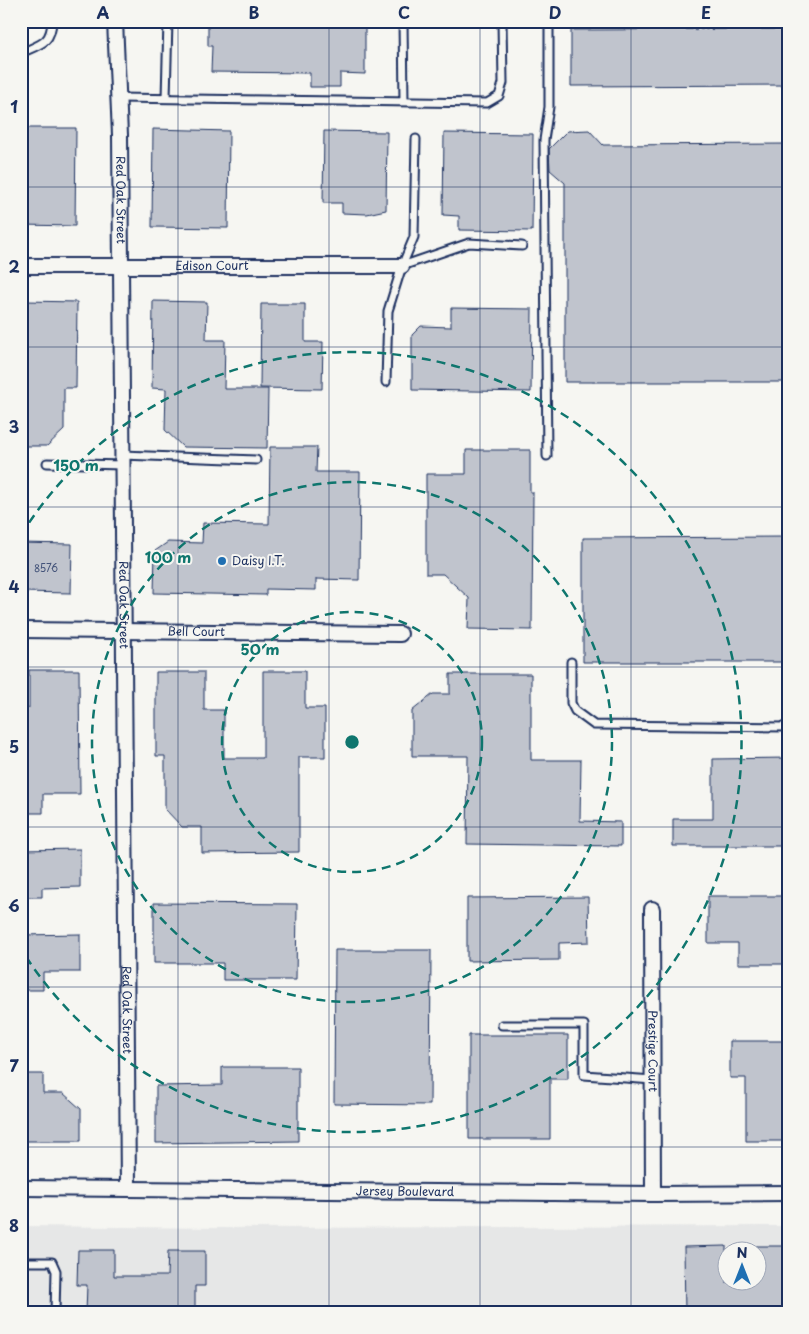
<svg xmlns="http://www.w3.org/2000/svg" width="809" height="1334" font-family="'Playpen Sans',sans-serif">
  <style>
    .built { fill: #e6e7e7; fill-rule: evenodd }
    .building { fill: #c0c4cd; stroke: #1b2f5e }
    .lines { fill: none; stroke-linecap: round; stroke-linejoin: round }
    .service-casing { stroke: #1b2f5e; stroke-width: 11 }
    .minor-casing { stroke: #1b2f5e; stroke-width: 18 }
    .service { stroke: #f6f6f2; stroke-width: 7 }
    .minor { stroke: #f6f6f2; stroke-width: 14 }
    .grid { fill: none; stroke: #1b2f5e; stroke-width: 1; stroke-opacity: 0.55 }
    .ring { fill: none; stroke: #0f766e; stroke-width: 2.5; stroke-dasharray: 9 6 }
    .poi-dot { fill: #1f6fb2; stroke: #f6f6f2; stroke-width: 2 }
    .labels { text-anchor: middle; stroke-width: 4; stroke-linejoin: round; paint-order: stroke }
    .number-label { font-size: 10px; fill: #44547a }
    .street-label { font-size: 12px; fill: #1b2f5e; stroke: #f6f6f2 }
    .poi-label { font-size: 12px; fill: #1b2f5e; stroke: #f6f6f2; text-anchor: start }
    .centre { fill: #0f766e; stroke: #f6f6f2; stroke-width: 2.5 }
    .ring-label { font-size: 15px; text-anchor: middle; font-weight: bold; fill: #0f766e; stroke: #f6f6f2; stroke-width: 4; stroke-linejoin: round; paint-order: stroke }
    .neatline { fill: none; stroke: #1b2f5e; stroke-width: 2 }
    .grid-label { font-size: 16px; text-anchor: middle; font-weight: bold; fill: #1b2f5e }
  </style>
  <rect width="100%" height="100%" fill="#f6f6f2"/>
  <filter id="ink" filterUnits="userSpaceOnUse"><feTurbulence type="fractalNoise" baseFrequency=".02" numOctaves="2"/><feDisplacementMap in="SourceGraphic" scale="10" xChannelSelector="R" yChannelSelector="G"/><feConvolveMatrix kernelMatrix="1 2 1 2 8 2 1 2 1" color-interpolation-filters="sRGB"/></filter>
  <g filter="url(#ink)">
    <path class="built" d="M 21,1226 L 220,1228 L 788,1226 L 788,1313 L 21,1313 ZM 726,1252 L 756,1252 L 756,1282 L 726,1282 Z"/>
    <path class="building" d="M 212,21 L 365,21 L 365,74 L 340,73 L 340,87 L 310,87 L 310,73 L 211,72 L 212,46 L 208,46 L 208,24 L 212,24 Z
      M 788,29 L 788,85 L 571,86 L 571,30 Z
      M 21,128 L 76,128 L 75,226 L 21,225 Z
      M 153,129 L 229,131 L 228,228 L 152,227 Z
      M 589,130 L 603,145 L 788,144 L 788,382 L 565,382 L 565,183 L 550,170 L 549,149 L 567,131 Z
      M 324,131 L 387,132 L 386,210 L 367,214 L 342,213 L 342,203 L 323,203 Z
      M 444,133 L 533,134 L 532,231 L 459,230 L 459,216 L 443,215 Z
      M 26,301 L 77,302 L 76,388 L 64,388 L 64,430 L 47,446 L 21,446 L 21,340 L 26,340 Z
      M 153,301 L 207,302 L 206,340 L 225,340 L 224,389 L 268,389 L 267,448 L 183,447 L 165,430 L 166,389 L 152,388 Z
      M 261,304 L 305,304 L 305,342 L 323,342 L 322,389 L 260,388 Z
      M 451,308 L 532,309 L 531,392 L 412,390 L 412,335 L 421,326 L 451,327 Z
      M 270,447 L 317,447 L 316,472 L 360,472 L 359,580 L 316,579 L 316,590 L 266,589 L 266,595 L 154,593 L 155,551 L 168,542 L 202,543 L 203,523 L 269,524 Z
      M 466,450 L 530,450 L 530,492 L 533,492 L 532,630 L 468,629 L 469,598 L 443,574 L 426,574 L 426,474 L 466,474 Z
      M 788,537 L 788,662 L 583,662 L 583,538 Z
      M 21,543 L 72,544 L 71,593 L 21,592 Z
      M 29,670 L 79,670 L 80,794 L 43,794 L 43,813 L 21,813 L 21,708 L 29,708 Z
      M 263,671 L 305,671 L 305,708 L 325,708 L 325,757 L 299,757 L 299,852 L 202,853 L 202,827 L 182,827 L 165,809 L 165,756 L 156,756 L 156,672 L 204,672 L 204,710 L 224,710 L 224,758 L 263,758 Z
      M 450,674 L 531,674 L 531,760 L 581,760 L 580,821 L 621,822 L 621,846 L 467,844 L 468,756 L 412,756 L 412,711 L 433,694 L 450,694 Z
      M 788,758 L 788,846 L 673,846 L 673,819 L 713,819 L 713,759 Z
      M 80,849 L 80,887 L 42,888 L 42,897 L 21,897 L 21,850 Z
      M 708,896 L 788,896 L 788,964 L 738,964 L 738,943 L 708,943 Z
      M 588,897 L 589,942 L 559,943 L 559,960 L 467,961 L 467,898 Z
      M 154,903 L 297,904 L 296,980 L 223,980 L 223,963 L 154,963 Z
      M 80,934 L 80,972 L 43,972 L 43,990 L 21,990 L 21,935 Z
      M 335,950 L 431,950 L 430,1105 L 334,1104 Z
      M 469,1035 L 568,1035 L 568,1079 L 550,1079 L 550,1139 L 469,1139 Z
      M 730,1041 L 788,1041 L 788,1141 L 746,1141 L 746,1078 L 730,1078 Z
      M 222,1067 L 298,1067 L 298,1141 L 156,1143 L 156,1086 L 222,1085 Z
      M 21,1074 L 43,1074 L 43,1093 L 63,1093 L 81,1109 L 81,1141 L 21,1141 Z
      M 726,1246 L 726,1282 L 756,1282 L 756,1246 L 788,1246 L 788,1313 L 685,1313 L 684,1247 Z
      M 78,1250 L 114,1250 L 114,1276 L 167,1276 L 168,1251 L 205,1251 L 205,1286 L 195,1286 L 195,1313 L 86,1313 L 87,1285 L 77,1285 Z"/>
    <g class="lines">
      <defs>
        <path id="service" d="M 403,21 L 404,102
          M 21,53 C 40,44 51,44 52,21
          M 118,98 L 487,103 L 499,96 L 503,83 L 502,21
          M 166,98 L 168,21
          M 402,266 L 469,243 L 522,246
          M 386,382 L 388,311 L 402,266 L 414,237 L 416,139
          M 122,455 L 256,460
          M 547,456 L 544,140 L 549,107 L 549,21
          M 47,463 L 122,465
          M 571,662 L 571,703 L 575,711 L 594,725 L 788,727
          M 502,1025 L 584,1025 L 584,1075 L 653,1080
          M 21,1262 L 52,1262 L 56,1271 L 55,1313"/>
        <g id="minor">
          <path id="s1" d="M 115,21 L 120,135 L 128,1188"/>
          <path id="s2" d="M 21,266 L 402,266"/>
          <path id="s3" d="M 21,630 L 400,634"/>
          <path id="s4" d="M 652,909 L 653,1194"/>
          <path id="s5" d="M 21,1188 L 653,1194 L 788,1193"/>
        </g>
      </defs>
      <use href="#service" class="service-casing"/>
      <use href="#minor" class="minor-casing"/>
      <use href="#service" class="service"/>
      <use href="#minor" class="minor"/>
    </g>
  </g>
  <path class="grid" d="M 178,21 L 178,1313M 329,21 L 329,1313M 480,21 L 480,1313M 631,21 L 631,1313M 21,187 L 788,187M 21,347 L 788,347M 21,507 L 788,507M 21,667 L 788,667M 21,827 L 788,827M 21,987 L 788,987M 21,1147 L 788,1147"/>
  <g class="ring">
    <circle cx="352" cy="742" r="130"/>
    <circle cx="352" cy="742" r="260"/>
    <path d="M21 535A390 390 0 1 1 21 949"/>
  </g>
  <circle class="poi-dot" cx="222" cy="561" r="5"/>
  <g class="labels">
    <g class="number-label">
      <text x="46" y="572">8576</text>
    </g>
    <g class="street-label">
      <text dy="4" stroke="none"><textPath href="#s1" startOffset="179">Red Oak Street</textPath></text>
      <text dy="4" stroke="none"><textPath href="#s2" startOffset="191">Edison Court</textPath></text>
      <text dy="4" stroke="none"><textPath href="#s1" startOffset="584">Red Oak Street</textPath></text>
      <text dy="4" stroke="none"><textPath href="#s3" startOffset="175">Bell Court</textPath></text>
      <text dy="4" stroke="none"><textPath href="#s1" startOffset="989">Red Oak Street</textPath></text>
      <text dy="4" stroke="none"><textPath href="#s4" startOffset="142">Prestige Court</textPath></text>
      <text dy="4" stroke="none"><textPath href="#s5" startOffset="384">Jersey Boulevard</textPath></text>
    </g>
    <g class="poi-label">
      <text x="232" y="565">Daisy I.T.</text>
    </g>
  </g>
  <circle cx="352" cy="742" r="8" class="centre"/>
  <g class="ring-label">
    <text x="76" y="471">150 m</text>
    <text x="168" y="563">100 m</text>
    <text x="260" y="655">50 m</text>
  </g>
  <rect width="809" height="1334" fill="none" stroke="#f6f6f2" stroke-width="55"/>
  <g transform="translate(742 1266)"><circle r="24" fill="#f6f6f2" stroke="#9ea6b7"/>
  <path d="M0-4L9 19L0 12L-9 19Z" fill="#1f6fb2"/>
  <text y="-8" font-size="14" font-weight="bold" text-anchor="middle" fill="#1b2f5e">N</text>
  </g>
  <rect x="28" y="28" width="754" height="1278" class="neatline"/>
  <g class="grid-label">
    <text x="103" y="19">A</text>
    <text x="254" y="19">B</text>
    <text x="404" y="19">C</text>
    <text x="555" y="19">D</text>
    <text x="706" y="19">E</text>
    <text x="14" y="113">1</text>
    <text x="14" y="273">2</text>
    <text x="14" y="433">3</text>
    <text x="14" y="593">4</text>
    <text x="14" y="753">5</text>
    <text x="14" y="912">6</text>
    <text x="14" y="1072">7</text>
    <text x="14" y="1232">8</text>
  </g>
</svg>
